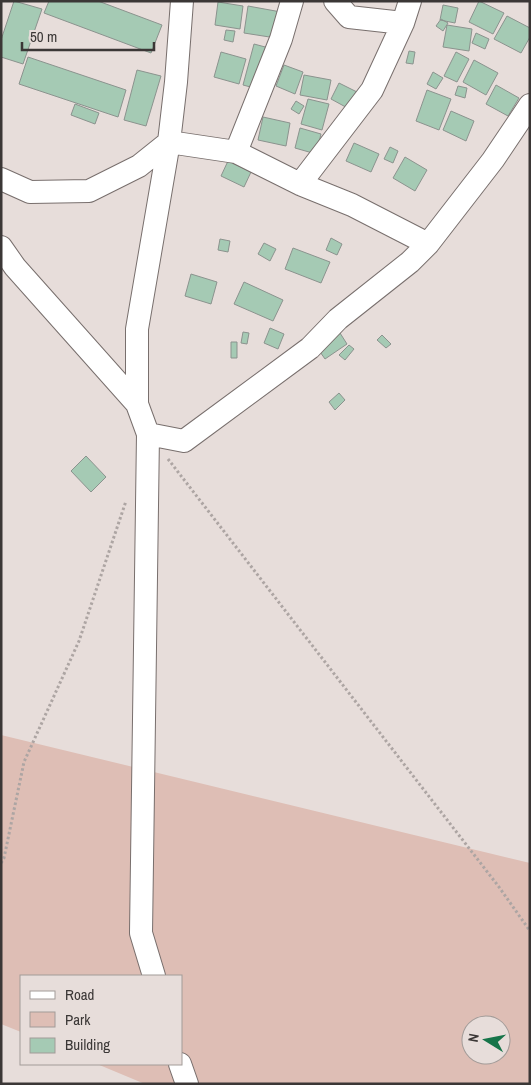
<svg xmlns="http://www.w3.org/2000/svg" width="531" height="1085" font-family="'Archivo Narrow',sans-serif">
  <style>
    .green { fill: #debeb5; fill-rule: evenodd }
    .building { fill: #a5cab4; stroke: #8b938e }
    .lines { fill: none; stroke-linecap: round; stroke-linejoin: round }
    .minor-casing { stroke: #786f6d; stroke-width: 24 }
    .path { stroke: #ada5a3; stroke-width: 3; stroke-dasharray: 2.5 2.5; stroke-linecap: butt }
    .minor { stroke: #fff; stroke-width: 22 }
  </style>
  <rect width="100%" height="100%" fill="#e7ddda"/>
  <path class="green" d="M 1,735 L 530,863 L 530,1084 L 145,1084 L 97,1064 L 181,1064 L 181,976 L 21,976 L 21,1032 L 1,1024 ZM 471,1025 L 501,1025 L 501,1055 L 471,1055 Z"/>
  <path class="building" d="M 14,1 L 42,9 L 23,64 L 1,57 L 1,40 Z
    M 49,1 L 98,1 L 162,25 L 151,53 L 44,13 Z
    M 479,1 L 504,13 L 493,34 L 469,22 Z
    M 218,2 L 243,6 L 240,29 L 215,25 Z
    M 443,5 L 458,8 L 455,23 L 440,20 Z
    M 248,6 L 281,12 L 276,38 L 244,33 Z
    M 507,16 L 530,28 L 530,37 L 521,53 L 494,39 Z
    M 441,19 L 448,23 L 443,31 L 436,26 Z
    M 447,25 L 472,29 L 469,51 L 443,47 Z
    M 226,30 L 235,31 L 233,42 L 224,40 Z
    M 476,33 L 489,39 L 485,49 L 472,43 Z
    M 254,44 L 269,48 L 258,89 L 243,85 Z
    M 409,51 L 415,52 L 413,64 L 406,63 Z
    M 221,52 L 246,59 L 239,84 L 214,77 Z
    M 456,52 L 469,59 L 457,82 L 444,76 Z
    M 28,57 L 126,90 L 118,117 L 19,84 Z
    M 474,60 L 498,73 L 486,95 L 463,82 Z
    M 284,65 L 303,72 L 295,94 L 276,86 Z
    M 137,70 L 161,76 L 146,126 L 124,120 Z
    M 433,72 L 443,78 L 436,89 L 427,84 Z
    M 304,75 L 331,80 L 327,100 L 300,95 Z
    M 339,83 L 361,94 L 353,111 L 331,99 Z
    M 496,85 L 519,98 L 508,116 L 486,104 Z
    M 458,86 L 467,88 L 465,98 L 455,95 Z
    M 427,90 L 451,99 L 439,130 L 416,121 Z
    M 308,99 L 329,104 L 322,130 L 301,124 Z
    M 296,101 L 304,106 L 299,114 L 291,109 Z
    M 75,104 L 99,113 L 95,124 L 71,115 Z
    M 451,111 L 474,121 L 466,141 L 443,130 Z
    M 263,117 L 290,123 L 286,146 L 258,140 Z
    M 300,128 L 321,134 L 316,154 L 295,148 Z
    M 354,143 L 379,154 L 371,172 L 346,161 Z
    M 390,147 L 398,151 L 393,163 L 384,159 Z
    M 405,157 L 427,170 L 415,191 L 393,178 Z
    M 228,161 L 251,172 L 244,187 L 221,176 Z
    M 331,238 L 342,244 L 337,255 L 326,250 Z
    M 220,239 L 230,241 L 228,252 L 218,250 Z
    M 264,243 L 276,249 L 270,261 L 258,254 Z
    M 293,248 L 330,262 L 321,283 L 285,269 Z
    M 191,274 L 217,282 L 211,304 L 185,296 Z
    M 244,282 L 283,300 L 273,321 L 234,304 Z
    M 270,328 L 284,334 L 278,349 L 264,343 Z
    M 243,332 L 249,333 L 247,344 L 241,343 Z
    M 340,333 L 347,344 L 325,359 L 318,349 Z
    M 382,335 L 391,344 L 386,348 L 377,340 Z
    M 231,342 L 237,342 L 237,358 L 231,358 Z
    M 349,345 L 354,349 L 345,360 L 339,355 Z
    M 339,393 L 345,400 L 335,410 L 329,402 Z
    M 86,456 L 106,477 L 91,492 L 71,471 Z"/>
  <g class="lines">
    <defs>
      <path id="minor" d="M 335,1 L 349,17 L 403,23
        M 236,152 L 281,39 L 292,1
        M 1,179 L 30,192 L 89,191 L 139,166 L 169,142 L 236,152 L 300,184 L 352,205 L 428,244
        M 300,184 L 372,90 L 403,23 L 410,1
        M 1,247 L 15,267 L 137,404 L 148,434 L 141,933 L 154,976
        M 137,404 L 137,329 L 169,142 L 176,82 L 182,1
        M 148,434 L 184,441 L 310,348 L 338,319 L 410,262 L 428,244 L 493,160 L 530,105
        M 180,1064 L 187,1084"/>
    </defs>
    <use href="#minor" class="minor-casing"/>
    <path class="path" d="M 168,459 L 499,887 L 530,931
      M 1,863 L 4,858 L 24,762 L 79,641 L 126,501"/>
    <use href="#minor" class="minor"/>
  </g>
  <rect width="531" height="1085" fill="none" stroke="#3b3736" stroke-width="5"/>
  <rect x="20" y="975" width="162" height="90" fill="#e7ddda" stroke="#a29b98"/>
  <rect x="30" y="991" width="25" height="8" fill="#ffffff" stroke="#a29b98"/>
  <text x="65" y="1000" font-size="15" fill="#3b3736">Road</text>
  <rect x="30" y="1012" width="25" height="15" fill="#debeb5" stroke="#a29b98"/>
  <text x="65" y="1025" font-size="15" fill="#3b3736">Park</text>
  <rect x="30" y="1038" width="25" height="15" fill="#a5cab4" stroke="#a29b98"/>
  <text x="65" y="1050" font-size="15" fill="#3b3736">Building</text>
  <g transform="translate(486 1040) rotate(280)"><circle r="24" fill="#e7ddda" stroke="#a29b98"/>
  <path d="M0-4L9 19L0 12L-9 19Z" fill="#167449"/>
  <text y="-8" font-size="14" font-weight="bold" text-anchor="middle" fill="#3b3736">N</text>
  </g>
  <path d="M22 42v8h132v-8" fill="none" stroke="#3b3736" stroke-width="2.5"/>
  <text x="30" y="42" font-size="15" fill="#3b3736" stroke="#e7ddda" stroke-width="4" paint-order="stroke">50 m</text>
</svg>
